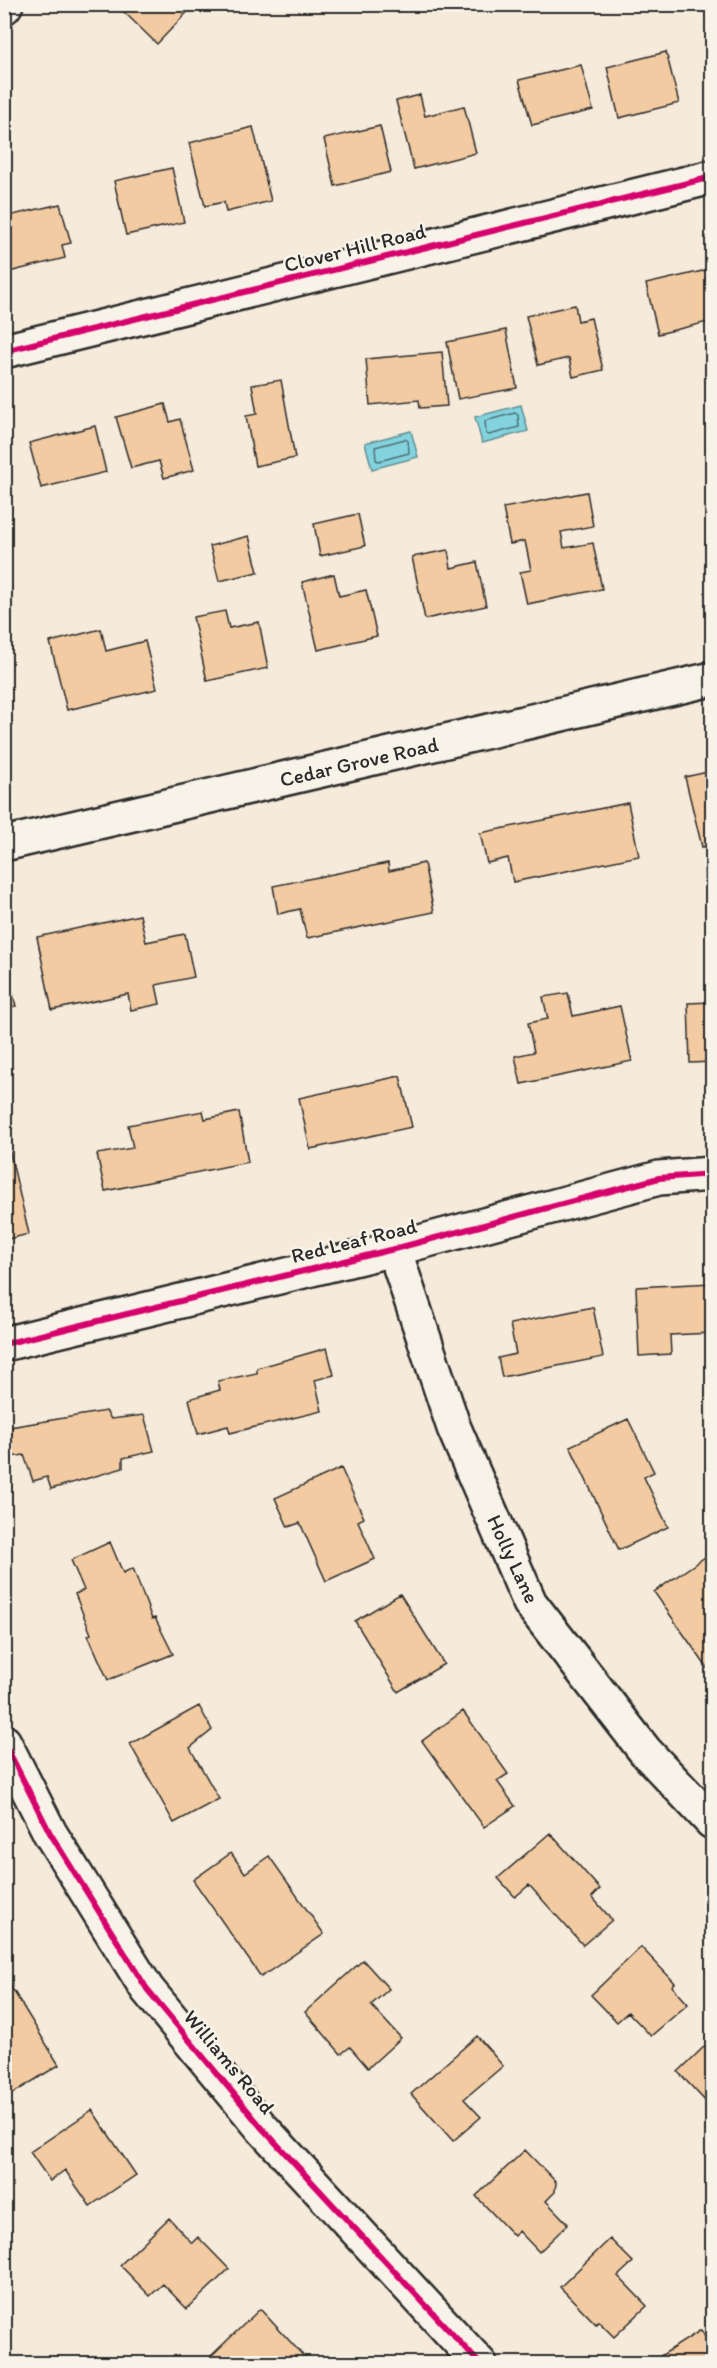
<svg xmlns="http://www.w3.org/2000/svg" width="717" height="2368" font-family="Itim,sans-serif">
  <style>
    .water { fill: #83d3de; stroke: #609096; stroke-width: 1.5 }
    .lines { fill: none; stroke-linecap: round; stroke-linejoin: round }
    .shore { stroke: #4e6e73; stroke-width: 1.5 }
    .building { fill: #f2cba2; stroke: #2b2b2b; stroke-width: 1.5 }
    .street-casing { stroke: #2b2b2b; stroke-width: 38 }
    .street { stroke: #f7f3e8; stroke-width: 33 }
    .cycleway-casing { stroke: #f7f3e8; stroke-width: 10 }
    .cycleway { stroke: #d6006c; stroke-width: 6 }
    .labels { text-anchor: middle; stroke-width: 5; stroke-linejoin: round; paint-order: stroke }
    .street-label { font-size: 21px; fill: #2b2b2b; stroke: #f7f3e8 }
  </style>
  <rect width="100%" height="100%" fill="#f6ebda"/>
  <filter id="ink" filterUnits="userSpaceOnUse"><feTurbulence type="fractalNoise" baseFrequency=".0167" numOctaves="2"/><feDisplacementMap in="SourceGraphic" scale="12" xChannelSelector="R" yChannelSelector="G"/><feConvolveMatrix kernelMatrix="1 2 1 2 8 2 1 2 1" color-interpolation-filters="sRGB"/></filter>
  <g filter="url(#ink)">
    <path class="water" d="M 521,405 L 528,431 L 482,443 L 475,417 Z
      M 411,431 L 418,457 L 372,469 L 365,443 Z"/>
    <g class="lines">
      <path class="shore" d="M 515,413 L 518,415 L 519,427 L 489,435 L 486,434 L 485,421 Z
        M 405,439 L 408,441 L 409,453 L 379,461 L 376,460 L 375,447 Z"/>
    </g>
    <path class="building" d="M 129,4 L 195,4 L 157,44 L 123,11 Z
      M 666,52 L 679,103 L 619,118 L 607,67 Z
      M 581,65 L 593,110 L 532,125 L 519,80 Z
      M 420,95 L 425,116 L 464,106 L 476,153 L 414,169 L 396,101 Z
      M 380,126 L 391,172 L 335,186 L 324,139 Z
      M 253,127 L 271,201 L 226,212 L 224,202 L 205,206 L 189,143 Z
      M 172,168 L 184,222 L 126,235 L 114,181 Z
      M 60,204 L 71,243 L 62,245 L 65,258 L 5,273 L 4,217 Z
      M 707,270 L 712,294 L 712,321 L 658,334 L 646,284 Z
      M 575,305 L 578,321 L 591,318 L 603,370 L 573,377 L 569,358 L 538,365 L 526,316 Z
      M 506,330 L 517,388 L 458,399 L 447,342 Z
      M 442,352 L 447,406 L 420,408 L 419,400 L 370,405 L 366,359 Z
      M 281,380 L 295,458 L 255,466 L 246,416 L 257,414 L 252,385 Z
      M 165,404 L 170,422 L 180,419 L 194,470 L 164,478 L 159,461 L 131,468 L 116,417 Z
      M 95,426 L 106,472 L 41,488 L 29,443 Z
      M 587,492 L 593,526 L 561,532 L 564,548 L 593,543 L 602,589 L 527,604 L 520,572 L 531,570 L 525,541 L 510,544 L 503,508 Z
      M 358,514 L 365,546 L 320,556 L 314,524 Z
      M 249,536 L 258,572 L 219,581 L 210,546 Z
      M 448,550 L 451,568 L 477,562 L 486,606 L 425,619 L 412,557 Z
      M 334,574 L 339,596 L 366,590 L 377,636 L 318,650 L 302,582 Z
      M 225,611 L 229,628 L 259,622 L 268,668 L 207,681 L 193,617 Z
      M 101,629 L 106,651 L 145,641 L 157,689 L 67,710 L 50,642 Z
      M 712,771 L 712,845 L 702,847 L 685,777 Z
      M 628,803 L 639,856 L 513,882 L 508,858 L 487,863 L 480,833 Z
      M 388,863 L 389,871 L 424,863 L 434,912 L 307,938 L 300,909 L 278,914 L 273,886 Z
      M 140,915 L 146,942 L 185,934 L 194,977 L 156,985 L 160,1004 L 131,1010 L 128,994 L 52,1010 L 37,937 Z
      M 4,960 L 16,1006 L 4,1009 Z
      M 568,993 L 573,1016 L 620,1006 L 632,1061 L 521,1084 L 515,1056 L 534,1052 L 528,1023 L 548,1019 L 543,997 Z
      M 712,1002 L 712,1062 L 690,1063 L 688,1003 Z
      M 400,1076 L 412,1127 L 310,1149 L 299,1098 Z
      M 203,1111 L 205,1119 L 239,1112 L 248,1162 L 105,1191 L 97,1154 L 133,1148 L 128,1125 Z
      M 7,1140 L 29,1234 L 4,1240 L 4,1141 Z
      M 712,1283 L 712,1333 L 670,1335 L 671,1354 L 639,1356 L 636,1287 Z
      M 593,1307 L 603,1357 L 502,1377 L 498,1358 L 516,1354 L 510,1324 Z
      M 327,1348 L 334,1375 L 315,1380 L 322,1411 L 230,1433 L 228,1426 L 198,1434 L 189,1399 L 220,1390 L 218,1381 L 257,1373 L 257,1368 Z
      M 106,1411 L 111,1419 L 144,1415 L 154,1451 L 123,1458 L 123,1468 L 51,1489 L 47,1477 L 33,1481 L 24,1455 L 4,1458 L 4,1428 Z
      M 628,1419 L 654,1472 L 644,1477 L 668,1527 L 619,1550 L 570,1446 Z
      M 341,1468 L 364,1518 L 358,1521 L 375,1559 L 326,1581 L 300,1523 L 288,1527 L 275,1498 Z
      M 110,1542 L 123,1573 L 133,1568 L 152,1619 L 155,1618 L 173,1654 L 108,1680 L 88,1635 L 91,1634 L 75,1594 L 84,1590 L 71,1560 Z
      M 708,1555 L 712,1562 L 712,1665 L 708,1669 L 654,1592 Z
      M 400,1594 L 444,1664 L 398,1692 L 355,1621 Z
      M 199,1706 L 212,1730 L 190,1748 L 219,1799 L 174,1823 L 130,1744 Z
      M 463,1711 L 508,1774 L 497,1781 L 515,1806 L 484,1827 L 422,1741 Z
      M 550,1833 L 600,1889 L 592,1897 L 612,1920 L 583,1945 L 529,1885 L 515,1897 L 498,1878 Z
      M 231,1853 L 245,1873 L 269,1856 L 324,1934 L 261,1977 L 193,1880 Z
      M 641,1947 L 675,1983 L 672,1986 L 688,2004 L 651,2036 L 628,2012 L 617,2022 L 591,1995 Z
      M 363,1960 L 389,1989 L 371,2005 L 401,2038 L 368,2068 L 350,2047 L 341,2054 L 305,2012 Z
      M 10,1985 L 59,2065 L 12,2094 L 4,2082 L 4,1989 Z
      M 477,2036 L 503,2066 L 464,2099 L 481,2117 L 453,2141 L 411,2094 Z
      M 712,2039 L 712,2108 L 678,2072 Z
      M 92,2110 L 136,2175 L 90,2206 L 65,2170 L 50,2181 L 30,2152 Z
      M 525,2150 L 556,2182 L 555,2192 L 546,2201 L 568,2224 L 539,2252 L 519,2231 L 514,2236 L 476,2196 Z
      M 169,2218 L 192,2243 L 198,2237 L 229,2269 L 187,2309 L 163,2284 L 150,2296 L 120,2265 Z
      M 610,2239 L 633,2262 L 618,2276 L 647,2306 L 614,2337 L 598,2321 L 596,2324 L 560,2287 Z
      M 260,2309 L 311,2364 L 218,2364 L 211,2356 Z
      M 701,2330 L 712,2348 L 712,2364 L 648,2364 Z"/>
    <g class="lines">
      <defs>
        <path id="street" d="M 4,7 L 6,4
          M 4,351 L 712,177
          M 4,844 L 712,679
          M 394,1249 L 454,1428 L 530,1603 L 645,1751 L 712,1822
          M 4,1344 L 394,1249 L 659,1178 L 712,1174
          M 4,1742 L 50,1833 L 147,1989 L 262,2128 L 480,2364"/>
      </defs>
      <use href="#street" class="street-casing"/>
      <use href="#street" class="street"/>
      <defs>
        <path id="cycleway" d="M 4,351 L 712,177
          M 4,1344 L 394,1249 L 659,1178 L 712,1174
          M 4,1742 L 50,1833 L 147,1989 L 262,2128 L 480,2364"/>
      </defs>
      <use href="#cycleway" class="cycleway-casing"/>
      <use href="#cycleway" class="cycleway"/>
    </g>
  </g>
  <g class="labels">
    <g class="street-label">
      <text transform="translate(355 248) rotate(-14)" y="7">Clover Hill Road</text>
      <text transform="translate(359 762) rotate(-13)" y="7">Cedar Grove Road</text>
      <text transform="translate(354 1241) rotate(-14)" y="7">Red Leaf Road</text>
      <text transform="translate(513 1559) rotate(65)" y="7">Holly Lane</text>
      <text transform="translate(229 2062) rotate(50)" y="7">Williams Road</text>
    </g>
  </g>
  <rect width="717" height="2368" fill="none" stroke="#f7f3e8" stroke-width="24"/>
  <rect x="12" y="12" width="693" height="2344" fill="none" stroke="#2b2b2b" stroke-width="2" filter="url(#ink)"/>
</svg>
